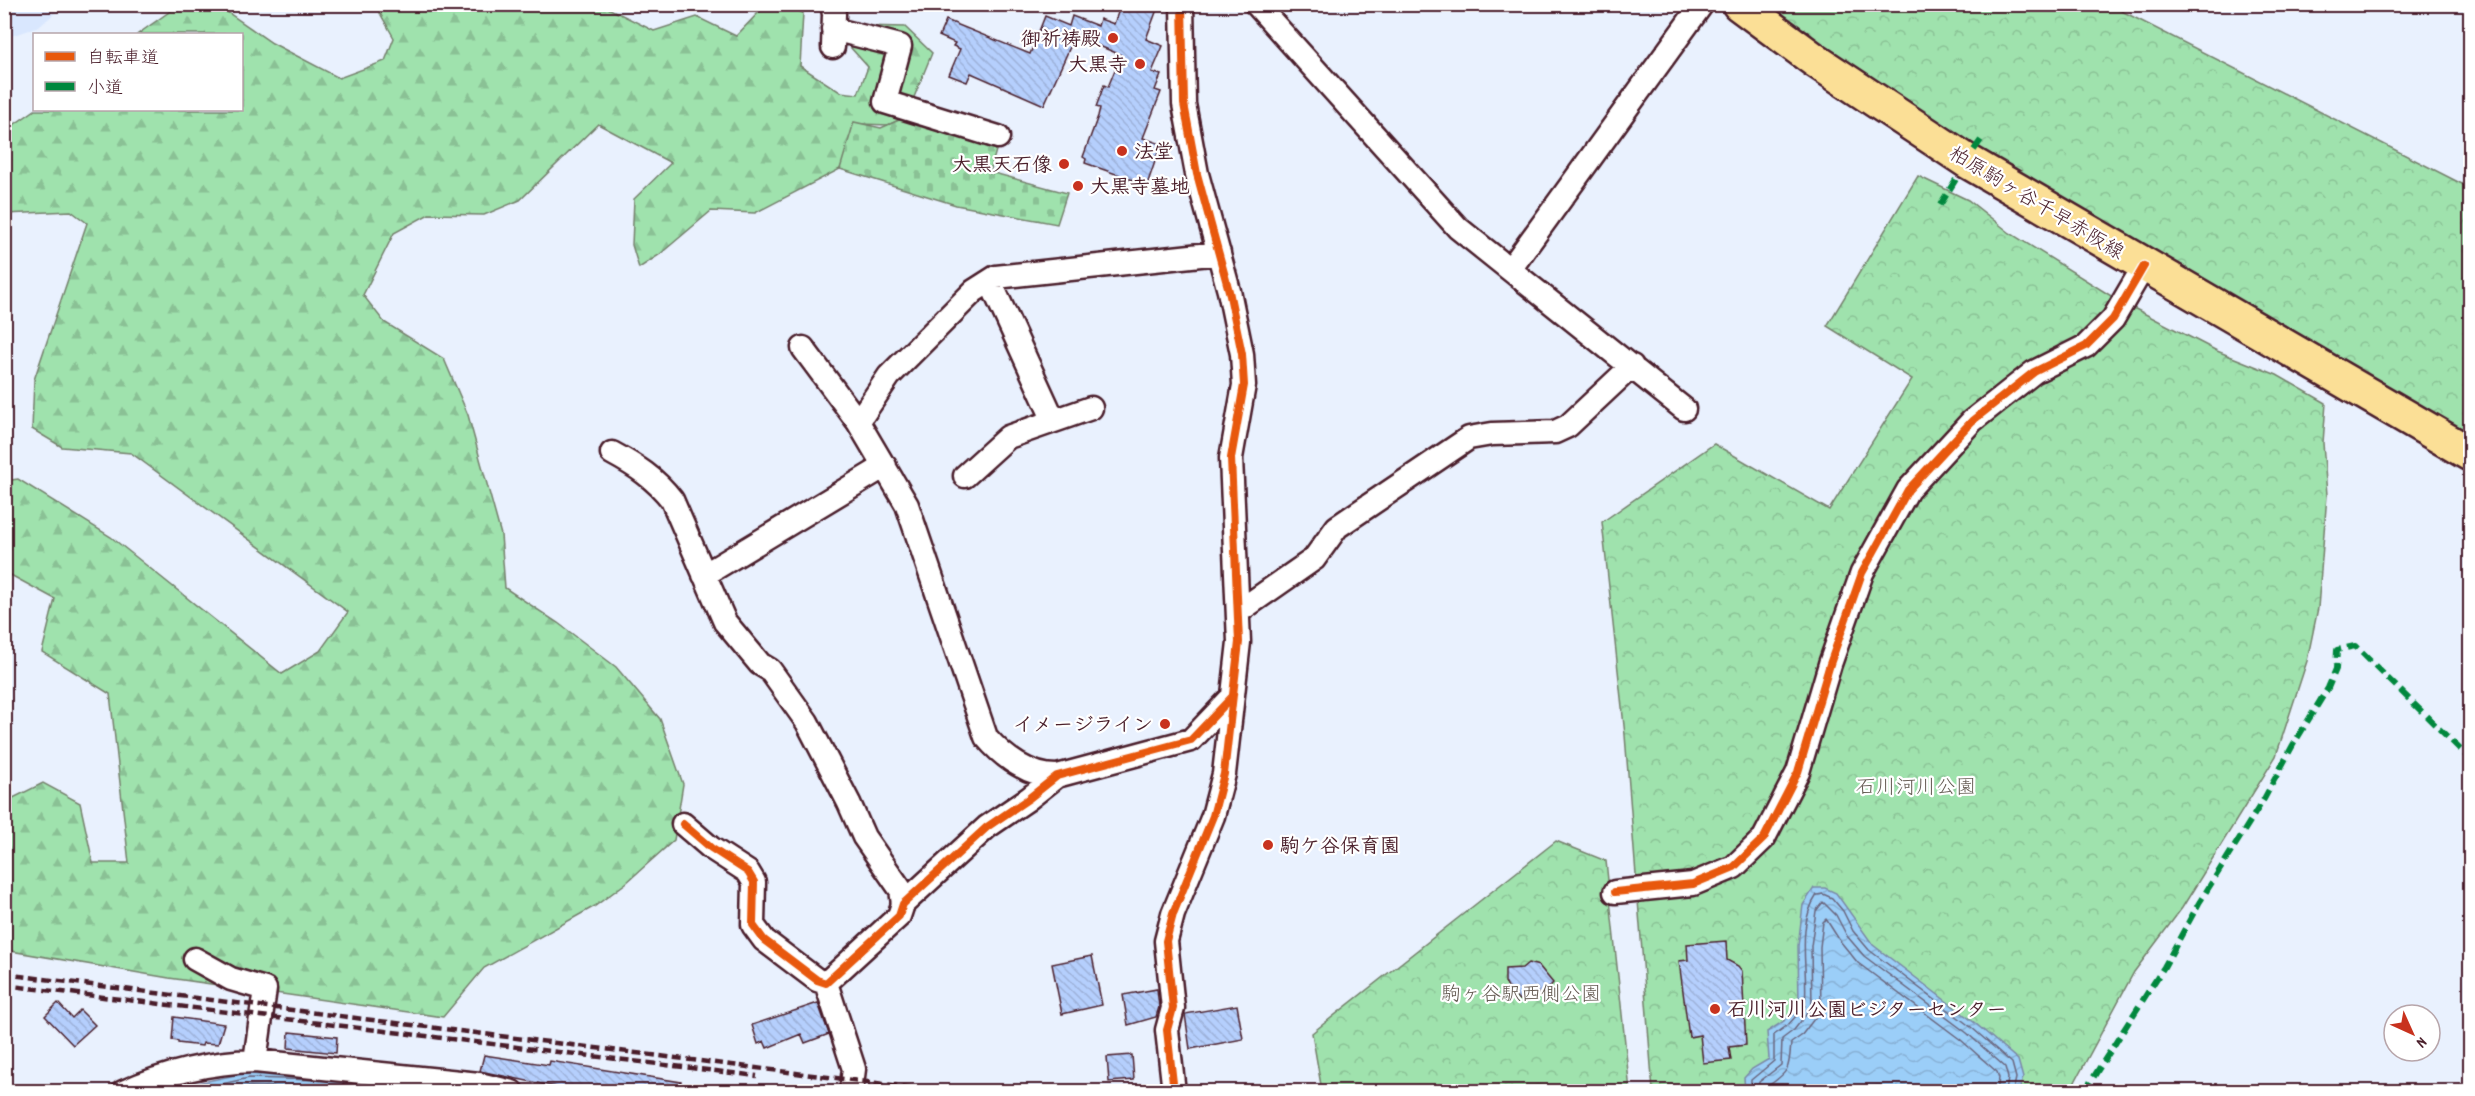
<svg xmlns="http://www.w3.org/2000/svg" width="2475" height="1096" font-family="Dekko,'Klee One',sans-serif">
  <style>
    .built { fill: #d9e7fe }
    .forest { fill: url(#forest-firs); stroke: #74806c; stroke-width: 1.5 }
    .cemetery { fill: url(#cemetery-stones); stroke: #74806c; stroke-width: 1.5 }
    .park { fill: url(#park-crowns); stroke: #74806c; stroke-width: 1.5 }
    .water { fill: url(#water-waves); stroke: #7b88a6; stroke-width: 1.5 }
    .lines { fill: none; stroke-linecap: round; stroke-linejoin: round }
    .shore { stroke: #6a657d; stroke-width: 1.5 }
    .building { fill: url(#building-back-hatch); stroke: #4a1f2b; stroke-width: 1.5 }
    .street-casing { stroke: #4a1f2b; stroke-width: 27 }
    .primary-casing { stroke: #4a1f2b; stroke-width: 38 }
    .street { stroke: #fff; stroke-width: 22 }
    .primary { stroke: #fbdf96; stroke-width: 33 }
    .rail { stroke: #4a1f2b; stroke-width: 4.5; stroke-dasharray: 9 4.5; stroke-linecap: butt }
    .quiet { stroke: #00873e; stroke-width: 6; stroke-dasharray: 12 6; stroke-linecap: butt }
    .cycleway-casing { stroke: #fff; stroke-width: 11 }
    .cycleway { stroke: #e8590c; stroke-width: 8 }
    .poi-dot { fill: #c8321e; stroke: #fff; stroke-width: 2 }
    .labels { text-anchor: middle; stroke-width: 4.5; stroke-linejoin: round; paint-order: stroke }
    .poi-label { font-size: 20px; font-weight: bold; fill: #4a1f2b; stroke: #fff; text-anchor: end }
    .street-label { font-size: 20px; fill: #4a1f2b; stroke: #fff }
    .park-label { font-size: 20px; fill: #645a52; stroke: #fff }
  </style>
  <defs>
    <pattern id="forest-firs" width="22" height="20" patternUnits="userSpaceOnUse" patternTransform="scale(1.5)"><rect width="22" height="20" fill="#9fe2ad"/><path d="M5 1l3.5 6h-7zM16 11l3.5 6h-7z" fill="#8ac195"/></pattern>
    <pattern id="cemetery-stones" width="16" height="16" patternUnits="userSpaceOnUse" patternTransform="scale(1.5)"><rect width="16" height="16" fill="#9fe2ad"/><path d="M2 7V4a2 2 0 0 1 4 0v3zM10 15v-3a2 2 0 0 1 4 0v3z" fill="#8ac195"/></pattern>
    <pattern id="park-crowns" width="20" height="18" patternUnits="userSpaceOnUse" patternTransform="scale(1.5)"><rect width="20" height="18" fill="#9fe2ad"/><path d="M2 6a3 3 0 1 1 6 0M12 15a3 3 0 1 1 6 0" fill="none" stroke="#8ac195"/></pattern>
    <pattern id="water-waves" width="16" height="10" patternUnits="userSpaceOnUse" patternTransform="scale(1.5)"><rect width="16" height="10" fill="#9bcef8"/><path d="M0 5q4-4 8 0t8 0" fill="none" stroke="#87b0d5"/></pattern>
    <pattern id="building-back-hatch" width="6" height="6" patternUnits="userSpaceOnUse" patternTransform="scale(1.5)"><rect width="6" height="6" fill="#b5cffd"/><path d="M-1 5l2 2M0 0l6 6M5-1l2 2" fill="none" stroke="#9db1d9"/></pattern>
  </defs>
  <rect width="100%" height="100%" fill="#e9f1fe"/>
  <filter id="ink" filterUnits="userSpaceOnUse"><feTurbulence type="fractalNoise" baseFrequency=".0167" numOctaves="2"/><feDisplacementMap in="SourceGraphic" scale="12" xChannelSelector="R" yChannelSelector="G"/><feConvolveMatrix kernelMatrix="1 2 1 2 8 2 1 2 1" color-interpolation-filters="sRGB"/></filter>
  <g filter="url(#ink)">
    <path class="built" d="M 5,4 L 64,4 L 64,5 L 39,27 L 5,38 Z"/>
    <path class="forest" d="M 372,4 L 602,5 L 654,31 L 697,17 L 736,36 L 761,10 L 784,5 L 803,13 L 800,66 L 840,92 L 858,94 L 868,67 L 851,48 L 861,26 L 905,27 L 932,53 L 906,117 L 888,125 L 861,124 L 840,169 L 755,213 L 711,211 L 659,255 L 639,268 L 632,245 L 634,199 L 671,163 L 598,124 L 520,200 L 484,215 L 429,214 L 394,233 L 363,295 L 384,322 L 444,359 L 468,415 L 501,535 L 505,588 L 558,623 L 616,667 L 660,719 L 683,784 L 674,840 L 626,883 L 595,906 L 484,968 L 443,1017 L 169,978 L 5,950 L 5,802 L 43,783 L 80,803 L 93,863 L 129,863 L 110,694 L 42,652 L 55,599 L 5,572 L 5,481 L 18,479 L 111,537 L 282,674 L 320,651 L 348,612 L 131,453 L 62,447 L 32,429 L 34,380 L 87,223 L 71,211 L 5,214 L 5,131 L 35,110 L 242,110 L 242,34 L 138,34 L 179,5 L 217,5 L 272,43 L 339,78 L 385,61 L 394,38 L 377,8 Z"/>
    <path class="cemetery" d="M 906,117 L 998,143 L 990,172 L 1067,193 L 1057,224 L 956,205 L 840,169 L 854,122 L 881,128 Z"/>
    <path class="park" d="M 1766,5 L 2110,5 L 2470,188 L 2470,441 L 1916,116 Z
      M 1918,176 L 1968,200 L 2010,233 L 2116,299 L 2217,351 L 2277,375 L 2326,403 L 2323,443 L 2327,495 L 2318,608 L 2307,661 L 2276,756 L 2182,908 L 2134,972 L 2070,1091 L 1653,1091 L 1625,735 L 1602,522 L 1714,444 L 1829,510 L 1912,379 L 1827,326 Z
      M 1556,841 L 1606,861 L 1630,1091 L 1322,1091 L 1312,1033 Z"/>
    <path class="water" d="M 1814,888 L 1825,888 L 1836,893 L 1873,945 L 1975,1023 L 2018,1060 L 2023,1078 L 2019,1091 L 1745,1090 L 1744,1078 L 1752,1069 L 1769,1059 L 1767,1032 L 1784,1021 L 1799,1003 L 1798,946 L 1803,905 Z
      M 249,1072 L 354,1076 L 443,1092 L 157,1092 Z"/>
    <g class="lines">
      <path class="shore" d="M 186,1092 L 249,1078 L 319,1080
        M 222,1092 L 250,1086 L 353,1089 L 367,1092
        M 1751,1092 L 1751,1080 L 1774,1061 L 1774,1035 L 1788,1025 L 1805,1006 C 1809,969 1795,927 1817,895 L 1823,894 L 1832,898 L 1843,911 L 1853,931 L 1869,950 L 1971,1027 L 2012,1063 L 2016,1078 L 2013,1092
        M 1758,1092 L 1759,1082 L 1781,1065 L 1782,1039 L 1794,1030 L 1812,1007 L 1811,946 L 1816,911 L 1823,902 L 1836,915 L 1847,936 L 1864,956 L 1967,1033 L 2005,1067 L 2008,1078 L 2006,1092
        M 1767,1092 L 1768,1086 C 1790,1071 1789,1069 1791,1043 L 1801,1036 L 1821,1010 L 1820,947 L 1823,922 L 1826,919 L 1840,941 L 1858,963 L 1961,1040 L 1997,1072 L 1999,1078 L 1997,1092"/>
    </g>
    <path class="building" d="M 1121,4 L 1159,4 L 1146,39 L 1163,46 L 1152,72 L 1161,75 L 1155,90 L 1161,92 L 1143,138 L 1161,144 L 1147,185 L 1085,163 L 1086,159 L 1083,157 L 1098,116 L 1100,108 L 1096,107 L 1104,85 L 1108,87 L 1121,55 L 1075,36 L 1044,105 L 971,73 L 967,82 L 949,75 L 960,49 L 953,46 L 955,43 L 939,36 L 946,20 L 1030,54 L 1045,16 L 1069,26 L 1072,16 L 1098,26 L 1100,19 L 1114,24 Z
      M 1726,941 L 1727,960 L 1738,966 L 1742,971 L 1746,1045 L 1729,1047 L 1731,1060 L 1703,1063 L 1700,1035 L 1689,1037 L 1679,961 L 1688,960 L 1687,944 Z
      M 1092,956 L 1102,1005 L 1062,1014 L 1052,964 Z
      M 1528,963 L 1539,966 L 1553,983 L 1541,996 L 1537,992 L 1528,1000 L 1519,1000 L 1508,988 L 1505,982 L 1505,969 L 1522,968 Z
      M 1157,989 L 1159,1007 L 1156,1017 L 1128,1025 L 1123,995 Z
      M 58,1003 L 72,1018 L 80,1010 L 95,1025 L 73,1045 L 45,1016 Z
      M 818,1003 L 829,1034 L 805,1043 L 801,1034 L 767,1048 L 764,1041 L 758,1044 L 752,1025 Z
      M 1237,1005 L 1243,1039 L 1190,1049 L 1185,1014 Z
      M 174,1017 L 224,1024 L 218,1044 L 203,1043 L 202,1046 L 178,1043 L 178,1041 L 172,1040 Z
      M 289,1032 L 337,1037 L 336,1053 L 288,1048 Z
      M 484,1055 L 549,1065 L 550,1061 L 681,1082 L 680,1092 L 580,1092 L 480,1071 Z
      M 1132,1055 L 1134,1080 L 1109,1082 L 1107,1057 Z"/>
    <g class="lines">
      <defs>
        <path id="street" d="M 832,4 L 834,14 L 833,47
          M 1256,4 L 1458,228 L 1684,409
          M 833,29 L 900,46 L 885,102 L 998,137
          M 1511,268 L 1702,4
          M 990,281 L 1054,421
          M 803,348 L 858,422 L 907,505 L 986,737 C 1004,758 1029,776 1057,776
          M 858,422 L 889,376 L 974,291 L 996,277 L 1219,253
          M 612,453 C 636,466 655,478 672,500 L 725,622 L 760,664 L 770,670 L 807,722 L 849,803 L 864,837 L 901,890 L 903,904
          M 965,476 L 1008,437 L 1091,408
          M 704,575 L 885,466
          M 1238,612 L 1314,559 L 1337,527 L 1469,438 L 1492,434 L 1555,432 L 1568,426 L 1632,366
          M 683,824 L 711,848 L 748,872 L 754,882 L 753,925 L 764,940 L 817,980 L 826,983 L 899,916 L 903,904 L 987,827 L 1028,799 L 1057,776 L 1191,740 L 1232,697
          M 1615,892 L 1693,884 L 1734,867 L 1764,838 L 1798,772 L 1830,664 L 1862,573 L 1908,490 L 1972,421 L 2034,372 L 2086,346 L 2113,319 L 2144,266
          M 195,959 L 231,979 L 265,989 L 255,1061
          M 826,983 L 854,1069 L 851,1092
          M 123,1092 C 166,1073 209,1062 255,1061 L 479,1084 L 512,1092
          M 1174,1092 L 1167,1030 L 1173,1008 L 1166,941 L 1173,914 L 1213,816 L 1224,774 L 1239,642 L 1231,458 L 1244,385 L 1242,354 L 1229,291 L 1197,174 L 1184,104 L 1182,4"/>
        <path id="primary" d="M 1739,4 L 1816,61 L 1967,161 L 2470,454"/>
      </defs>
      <use href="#street" class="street-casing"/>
      <use href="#primary" class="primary-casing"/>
      <use href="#street" class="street"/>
      <use href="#primary" class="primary"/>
      <path class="rail" d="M 4,974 L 948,1092
        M 4,985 L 757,1076"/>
      <path class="quiet" d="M 1974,150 L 1983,137
        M 1940,205 L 1958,176
        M 2084,1092 L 2164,967 L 2199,903 L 2264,799 L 2293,745 L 2328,688 L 2336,669 L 2337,650 L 2355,646 L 2470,759"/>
      <defs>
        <path id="cycleway" d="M 683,824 L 711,848 L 748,872 L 754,882 L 753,925 L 764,940 L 817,980 L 826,983 L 899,916 L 903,904 L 987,827 L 1028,799 L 1057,776 L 1191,740 L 1232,697
          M 1615,892 L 1693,884 L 1734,867 L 1764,838 L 1798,772 L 1830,664 L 1862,573 L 1908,490 L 1972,421 L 2034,372 L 2086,346 L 2113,319 L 2144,266
          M 1174,1092 L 1167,1030 L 1173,1008 L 1166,941 L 1173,914 L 1213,816 L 1224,774 L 1239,642 L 1231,458 L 1244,385 L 1242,354 L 1229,291 L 1197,174 L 1184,104 L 1182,4"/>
      </defs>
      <use href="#cycleway" class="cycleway-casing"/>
      <use href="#cycleway" class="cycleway"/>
    </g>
  </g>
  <g class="poi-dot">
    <circle cx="1113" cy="38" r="6"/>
    <circle cx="1140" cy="64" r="6"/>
    <circle cx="1122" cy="151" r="6"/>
    <circle cx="1064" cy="164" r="6"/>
    <circle cx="1078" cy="186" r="6"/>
    <circle cx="1165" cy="724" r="6"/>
    <circle cx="1268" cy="845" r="6"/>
    <circle cx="1715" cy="1009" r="6"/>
  </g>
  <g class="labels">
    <g class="poi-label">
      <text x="1101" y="45">御祈祷殿</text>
      <text x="1128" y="71">大黒寺</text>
      <text x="1134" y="158" text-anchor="start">法堂</text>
      <text x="1052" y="171">大黒天石像</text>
      <text x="1090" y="193" text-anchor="start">大黒寺墓地</text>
      <text x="1153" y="731">イメージライン</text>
      <text x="1280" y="852" text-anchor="start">駒ケ谷保育園</text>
      <text x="1727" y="1016" text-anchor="start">石川河川公園ビジターセンター</text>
    </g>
    <g class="street-label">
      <text transform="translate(2037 202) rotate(31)" y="7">柏原駒ヶ谷千早赤阪線</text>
    </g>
    <g class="park-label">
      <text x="1916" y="793">石川河川公園</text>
      <text x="1521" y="1000">駒ヶ谷駅西側公園</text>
    </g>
  </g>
  <rect width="2475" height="1096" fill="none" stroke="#fff" stroke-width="24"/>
  <rect x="12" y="12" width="2451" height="1072" fill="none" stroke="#4a1f2b" stroke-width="2" filter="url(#ink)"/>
  <rect x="33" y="33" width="210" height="78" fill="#ffffff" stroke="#b7a5aa" stroke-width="1.5"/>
  <rect x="45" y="52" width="30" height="9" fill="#e8590c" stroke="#b7a5aa" stroke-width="1.5"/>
  <text x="87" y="63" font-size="18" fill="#4a1f2b">自転車道</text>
  <rect x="45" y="82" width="30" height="9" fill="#00873e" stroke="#b7a5aa" stroke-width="1.5"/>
  <text x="87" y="93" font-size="18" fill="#4a1f2b">小道</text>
  <g transform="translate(2412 1033) rotate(135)"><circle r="28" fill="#ffffff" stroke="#b7a5aa" stroke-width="1.5"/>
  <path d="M0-4.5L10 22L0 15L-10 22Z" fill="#c8321e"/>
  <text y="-9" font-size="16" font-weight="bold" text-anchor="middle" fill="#4a1f2b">N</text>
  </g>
</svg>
